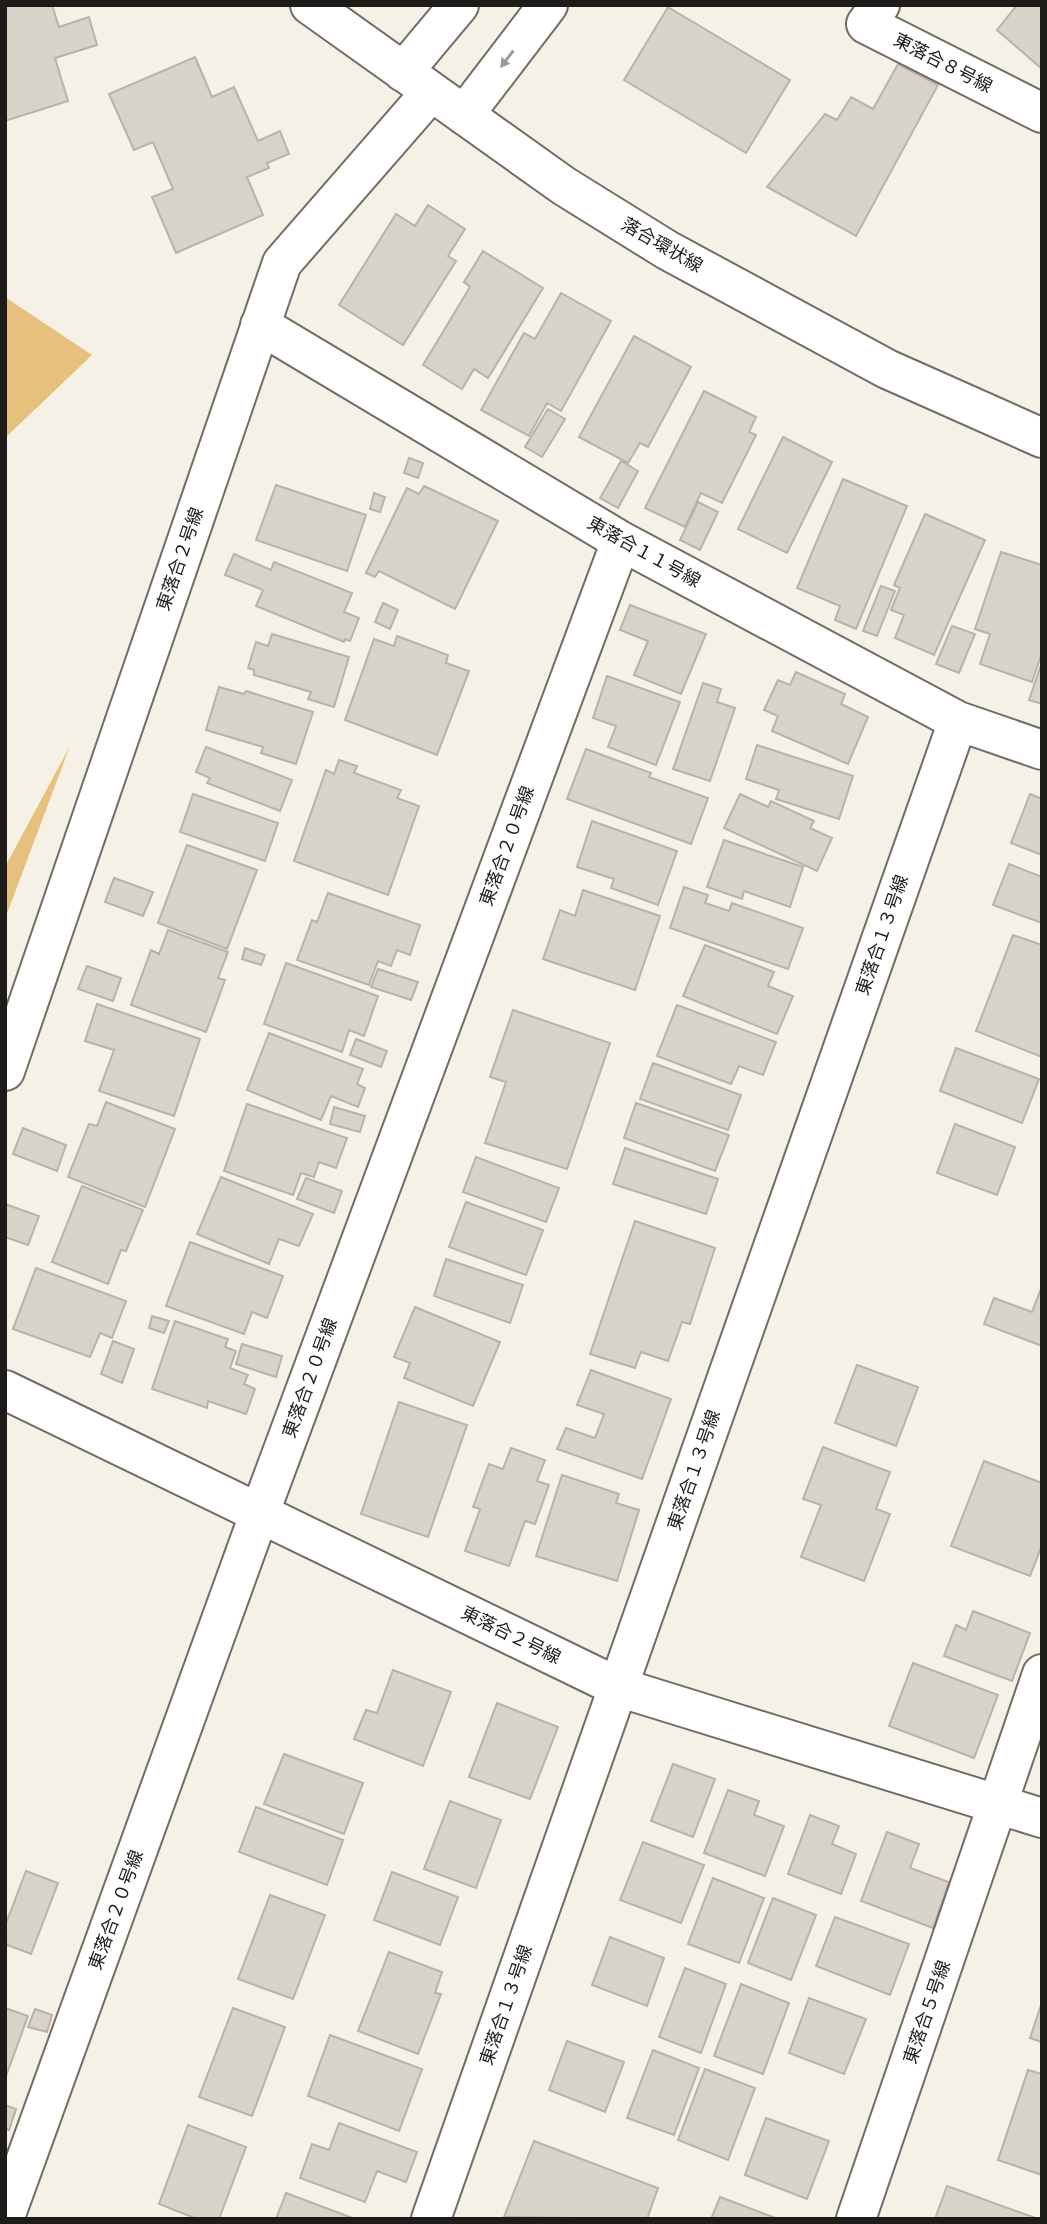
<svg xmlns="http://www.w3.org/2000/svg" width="1047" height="2224" font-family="'Varela Round','Noto Sans JP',sans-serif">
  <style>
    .green { fill: #e6c17e }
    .building { fill: #d8d3c9; stroke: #b8b2a9; stroke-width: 2 }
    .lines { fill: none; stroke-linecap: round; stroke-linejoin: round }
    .minor-casing { stroke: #716d64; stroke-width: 42 }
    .tertiary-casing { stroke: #716d64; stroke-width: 42 }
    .minor { stroke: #fff; stroke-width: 38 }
    .tertiary { stroke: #fff; stroke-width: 38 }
    .oneway { fill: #9a9997 }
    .labels { text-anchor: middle; stroke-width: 7; stroke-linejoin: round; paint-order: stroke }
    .street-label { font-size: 18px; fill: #1e1c18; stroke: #fff }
  </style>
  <rect width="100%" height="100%" fill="#f6f1e7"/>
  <path class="green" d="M 5,297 L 92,355 L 5,438 Z
    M 70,746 L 5,919 L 5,867 Z"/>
  <path class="building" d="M 5,5 L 52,5 L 59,27 L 89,17 L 97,45 L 55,58 L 68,101 L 5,121 Z
    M 1017,5 L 1042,5 L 1042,69 L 997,30 Z
    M 668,7 L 790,80 L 746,153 L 624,80 Z
    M 195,57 L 212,97 L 234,87 L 258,141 L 280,131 L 289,154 L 267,163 L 269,168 L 247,177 L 263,215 L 176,253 L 152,197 L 173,189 L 153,142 L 134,150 L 109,94 Z
    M 898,64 L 938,85 L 856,236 L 767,187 L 825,114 L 837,120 L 851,97 L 873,109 Z
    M 428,205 L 465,229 L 448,256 L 456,261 L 403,345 L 339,305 L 396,214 L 415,226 Z
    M 483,251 L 543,288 L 488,378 L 474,369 L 462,389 L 423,365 L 470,287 L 464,282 Z
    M 561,293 L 611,321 L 561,411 L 547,403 L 529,436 L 481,410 L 524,333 L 535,339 Z
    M 634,336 L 691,367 L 648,447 L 640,443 L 628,463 L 579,437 Z
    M 704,391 L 756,417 L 749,432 L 756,435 L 722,503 L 701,493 L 685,527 L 645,508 Z
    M 548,409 L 565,419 L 542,457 L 525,447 Z
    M 783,437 L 832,462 L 787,553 L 738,529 Z
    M 409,458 L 423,463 L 418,478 L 404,473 Z
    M 621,461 L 638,471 L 618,508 L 600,498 Z
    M 843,479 L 907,506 L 856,629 L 835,620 L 840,606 L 797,588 Z
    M 276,485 L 366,515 L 347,571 L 256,540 Z
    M 424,486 L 498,521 L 455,609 L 379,571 L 375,577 L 366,573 L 407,488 L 419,494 Z
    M 374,493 L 385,497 L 380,512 L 370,509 Z
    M 698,502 L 718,512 L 700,550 L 680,540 Z
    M 925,514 L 985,540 L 934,655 L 895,638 L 904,615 L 891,610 L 900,588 L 894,585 Z
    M 1001,552 L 1042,565 L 1042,653 L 1032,682 L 980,664 L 990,634 L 975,629 Z
    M 234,554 L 271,570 L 274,562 L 352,593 L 344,612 L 359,618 L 350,641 L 345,639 L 344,642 L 256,606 L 263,590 L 225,575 Z
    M 881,586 L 895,591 L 877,636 L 863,631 Z
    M 383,603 L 398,610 L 390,629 L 375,622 Z
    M 630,605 L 706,634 L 681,694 L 634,675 L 648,641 L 620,630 Z
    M 952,626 L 975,634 L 959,673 L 936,664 Z
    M 272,634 L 349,657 L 334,707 L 308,699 L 311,692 L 254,675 L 254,670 L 248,668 L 256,642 L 268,646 Z
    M 397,636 L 448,655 L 446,663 L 469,671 L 437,755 L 345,720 L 374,639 L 394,646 Z
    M 1042,662 L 1042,704 L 1029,700 Z
    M 796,672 L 845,694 L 841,704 L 868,717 L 848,764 L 772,731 L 778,716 L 764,710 L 778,680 L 790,685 Z
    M 607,676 L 680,702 L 656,765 L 608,747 L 616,726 L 593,718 Z
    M 703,683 L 721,689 L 717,702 L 735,708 L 710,781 L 673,769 Z
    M 219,687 L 244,694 L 246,691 L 313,712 L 296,764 L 261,753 L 263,747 L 206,730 Z
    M 757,745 L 853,776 L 839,819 L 776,799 L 779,790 L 746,779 Z
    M 206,747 L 292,780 L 280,811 L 207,783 L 210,778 L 196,772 Z
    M 586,749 L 651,773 L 649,777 L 708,798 L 691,844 L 567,799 Z
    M 339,760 L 357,766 L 354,773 L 401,790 L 397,798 L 419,806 L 388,895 L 294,861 L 326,770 L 334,774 Z
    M 193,794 L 278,823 L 265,861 L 180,832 Z
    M 740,794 L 768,807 L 771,801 L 814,821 L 810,828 L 832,838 L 817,871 L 724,828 Z
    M 1030,794 L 1042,799 L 1042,855 L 1011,843 Z
    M 592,821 L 677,851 L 658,905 L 611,888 L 614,879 L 577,867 Z
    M 724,840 L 803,867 L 790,907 L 744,891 L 742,899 L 707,887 Z
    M 187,845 L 257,870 L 227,949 L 158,923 Z
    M 1009,864 L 1042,877 L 1042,923 L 993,905 Z
    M 114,878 L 153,892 L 143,916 L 105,902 Z
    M 684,887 L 708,895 L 705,903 L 729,911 L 732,903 L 803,928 L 788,969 L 670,928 Z
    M 583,890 L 660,916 L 635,990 L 543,959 L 560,910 L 575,916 Z
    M 328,893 L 420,925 L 410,955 L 397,950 L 391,966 L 378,961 L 369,985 L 297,960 L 312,920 L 317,922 Z
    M 168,930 L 228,952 L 218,978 L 225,980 L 206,1032 L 131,1005 L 151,950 L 159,954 Z
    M 1013,935 L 1042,945 L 1042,1057 L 976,1031 Z
    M 705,945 L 774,972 L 768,986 L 793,996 L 777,1034 L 683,996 Z
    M 245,948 L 265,955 L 261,965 L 242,959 Z
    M 286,963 L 378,996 L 364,1036 L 349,1030 L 342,1052 L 264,1024 Z
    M 87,966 L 121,978 L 113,1001 L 78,989 Z
    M 378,969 L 418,982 L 411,1000 L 371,987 Z
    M 97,1004 L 200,1039 L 174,1116 L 99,1091 L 114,1050 L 85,1041 Z
    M 677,1005 L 776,1042 L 763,1075 L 739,1066 L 731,1084 L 657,1056 Z
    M 513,1010 L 610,1043 L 567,1169 L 485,1143 L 506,1082 L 490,1077 Z
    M 269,1033 L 363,1069 L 357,1084 L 365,1088 L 358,1107 L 331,1096 L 321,1120 L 247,1090 Z
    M 356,1039 L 387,1051 L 381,1067 L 350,1055 Z
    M 956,1048 L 1039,1079 L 1022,1123 L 940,1091 Z
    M 653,1063 L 741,1095 L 728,1130 L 640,1099 Z
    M 106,1102 L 175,1129 L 145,1207 L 68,1177 L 89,1124 L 97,1126 Z
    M 636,1103 L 729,1135 L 715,1171 L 624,1138 Z
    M 247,1104 L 347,1138 L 336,1168 L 319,1162 L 314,1177 L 301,1173 L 293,1195 L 224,1171 Z
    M 334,1107 L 365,1116 L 360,1132 L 330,1124 Z
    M 955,1124 L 1015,1147 L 997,1195 L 937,1173 Z
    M 23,1128 L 66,1145 L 57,1171 L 13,1154 Z
    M 625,1148 L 718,1179 L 706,1214 L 613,1184 Z
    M 476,1157 L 559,1188 L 546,1222 L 463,1192 Z
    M 221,1177 L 313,1214 L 299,1246 L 279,1239 L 269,1264 L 197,1234 Z
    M 306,1178 L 342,1191 L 334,1213 L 297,1199 Z
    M 82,1186 L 143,1210 L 126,1251 L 121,1250 L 108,1284 L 52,1262 Z
    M 466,1202 L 543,1230 L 526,1275 L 449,1247 Z
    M 5,1204 L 39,1216 L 28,1245 L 5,1237 Z
    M 635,1221 L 715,1248 L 690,1324 L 682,1322 L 668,1361 L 641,1352 L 635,1368 L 590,1354 Z
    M 190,1242 L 283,1276 L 267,1318 L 252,1312 L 244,1334 L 166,1306 Z
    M 446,1259 L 523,1285 L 510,1323 L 434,1296 Z
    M 36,1268 L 126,1301 L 112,1338 L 100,1333 L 90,1357 L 13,1329 Z
    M 1042,1286 L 1042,1346 L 984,1324 L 994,1298 L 1032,1312 Z
    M 415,1307 L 500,1342 L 473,1406 L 404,1378 L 410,1363 L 394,1357 Z
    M 152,1316 L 169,1321 L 164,1333 L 149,1328 Z
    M 175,1321 L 228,1339 L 225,1347 L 236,1351 L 230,1368 L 248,1375 L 244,1384 L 255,1389 L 246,1414 L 208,1401 L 207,1408 L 152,1389 Z
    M 113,1341 L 134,1349 L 122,1383 L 101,1374 Z
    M 242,1344 L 282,1356 L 276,1377 L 236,1364 Z
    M 857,1365 L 918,1387 L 896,1446 L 835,1423 Z
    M 591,1370 L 671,1399 L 642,1479 L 557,1449 L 566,1428 L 595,1438 L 604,1414 L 577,1405 Z
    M 399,1402 L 467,1425 L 428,1537 L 361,1514 Z
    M 823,1447 L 890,1472 L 876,1509 L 890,1514 L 864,1581 L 801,1557 L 821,1505 L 803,1499 Z
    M 511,1448 L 545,1460 L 537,1481 L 549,1485 L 535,1524 L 525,1521 L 509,1566 L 465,1551 L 480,1509 L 473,1507 L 489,1464 L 503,1469 Z
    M 984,1461 L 1042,1483 L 1042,1545 L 1030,1576 L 951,1546 Z
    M 562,1475 L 619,1494 L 616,1503 L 639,1510 L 617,1581 L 536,1556 Z
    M 973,1611 L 1030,1633 L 1012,1681 L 944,1656 L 956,1625 L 966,1630 Z
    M 913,1663 L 998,1695 L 974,1758 L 889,1726 Z
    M 393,1670 L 451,1692 L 423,1766 L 354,1739 L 366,1710 L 377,1713 Z
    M 497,1703 L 558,1727 L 530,1799 L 469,1777 Z
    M 284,1754 L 363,1783 L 344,1834 L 264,1804 Z
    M 673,1764 L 715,1779 L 693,1837 L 651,1821 Z
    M 728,1790 L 759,1801 L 754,1815 L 784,1826 L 765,1876 L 704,1853 Z
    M 450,1801 L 501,1820 L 476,1888 L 424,1869 Z
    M 256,1807 L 343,1840 L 327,1885 L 239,1852 Z
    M 810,1815 L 839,1826 L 832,1844 L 856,1854 L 841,1894 L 788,1874 Z
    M 887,1832 L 919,1844 L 910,1868 L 949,1882 L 933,1928 L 861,1901 Z
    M 643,1842 L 704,1865 L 681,1923 L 620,1900 Z
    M 26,1871 L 58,1883 L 31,1954 L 5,1944 L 5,1926 Z
    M 392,1872 L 458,1897 L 440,1945 L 374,1920 Z
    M 713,1878 L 764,1898 L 739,1963 L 688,1944 Z
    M 270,1895 L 325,1915 L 293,1999 L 238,1979 Z
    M 773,1898 L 816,1915 L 791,1980 L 748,1963 Z
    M 835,1917 L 909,1944 L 890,1995 L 816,1966 Z
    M 610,1937 L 664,1958 L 647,2006 L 592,1985 Z
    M 389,1952 L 442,1972 L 435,1993 L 441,1994 L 418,2054 L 358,2031 Z
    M 685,1968 L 726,1984 L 701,2053 L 659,2037 Z
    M 741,1984 L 789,2003 L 763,2074 L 714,2056 Z
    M 809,1998 L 866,2019 L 844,2074 L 789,2053 Z
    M 1042,2002 L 1042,2042 L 1030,2038 Z
    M 5,2008 L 28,2016 L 5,2079 Z
    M 233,2008 L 285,2027 L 252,2116 L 199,2097 Z
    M 35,2009 L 52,2015 L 47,2032 L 28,2027 Z
    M 330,2035 L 422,2069 L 399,2131 L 308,2096 Z
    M 567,2041 L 624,2062 L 605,2112 L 549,2090 Z
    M 653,2050 L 699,2068 L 674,2135 L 627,2118 Z
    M 705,2069 L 755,2088 L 728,2160 L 678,2140 Z
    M 1028,2070 L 1042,2074 L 1042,2175 L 998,2160 Z
    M 5,2105 L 16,2109 L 9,2130 L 5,2128 Z
    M 766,2118 L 829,2141 L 807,2199 L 745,2175 Z
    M 339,2123 L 417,2152 L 406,2182 L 377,2171 L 365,2202 L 300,2178 L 312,2144 L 329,2150 Z
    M 188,2125 L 246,2147 L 219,2219 L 197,2219 L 159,2204 Z
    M 534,2141 L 658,2188 L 647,2219 L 504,2217 Z
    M 947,2186 L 1038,2219 L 935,2219 Z
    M 286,2193 L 355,2219 L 276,2219 Z
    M 720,2197 L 778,2219 L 711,2219 Z"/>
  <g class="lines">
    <defs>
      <path id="minor" d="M 880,5 L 866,24 L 1042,113
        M 260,325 L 621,541 L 958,721 L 1042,750
        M 5,1071 L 282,263 L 431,92
        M 5,1390 L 618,1687 L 1042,1818
        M 5,2217 L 260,1512 L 621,541
        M 431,2219 L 958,721
        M 856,2219 L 1042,1674"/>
      <path id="tertiary" d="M 310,5 L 564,186 L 667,250 L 887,369 L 1042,438
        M 403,72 L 459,5
        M 464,115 L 548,5"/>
    </defs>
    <use href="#minor" class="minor-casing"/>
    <use href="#tertiary" class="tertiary-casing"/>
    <use href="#minor" class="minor"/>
    <use href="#tertiary" class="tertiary"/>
  </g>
  <defs><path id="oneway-solid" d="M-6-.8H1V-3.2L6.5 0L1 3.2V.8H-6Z" transform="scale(1.75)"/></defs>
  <use class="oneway" href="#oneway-solid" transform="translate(507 59) rotate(127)"/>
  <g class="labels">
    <g class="street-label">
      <text transform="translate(943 63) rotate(27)" y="6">東落合８号線</text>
      <text transform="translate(662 245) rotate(30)" y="6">落合環状線</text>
      <text transform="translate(644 552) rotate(29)" y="6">東落合１１号線</text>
      <text transform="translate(180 559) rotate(-71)" y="6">東落合２号線</text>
      <text transform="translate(507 846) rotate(-70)" y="6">東落合２０号線</text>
      <text transform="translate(882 935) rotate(-71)" y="6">東落合１３号線</text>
      <text transform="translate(310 1378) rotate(-70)" y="6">東落合２０号線</text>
      <text transform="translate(694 1470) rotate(-71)" y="6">東落合１３号線</text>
      <text transform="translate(511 1635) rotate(26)" y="6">東落合２号線</text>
      <text transform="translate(116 1910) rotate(-70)" y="6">東落合２０号線</text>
      <text transform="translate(506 2005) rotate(-71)" y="6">東落合１３号線</text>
      <text transform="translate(927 2012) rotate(-71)" y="6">東落合５号線</text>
    </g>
  </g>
  <rect width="1047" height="2224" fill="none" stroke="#1e1c18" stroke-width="14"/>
</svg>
